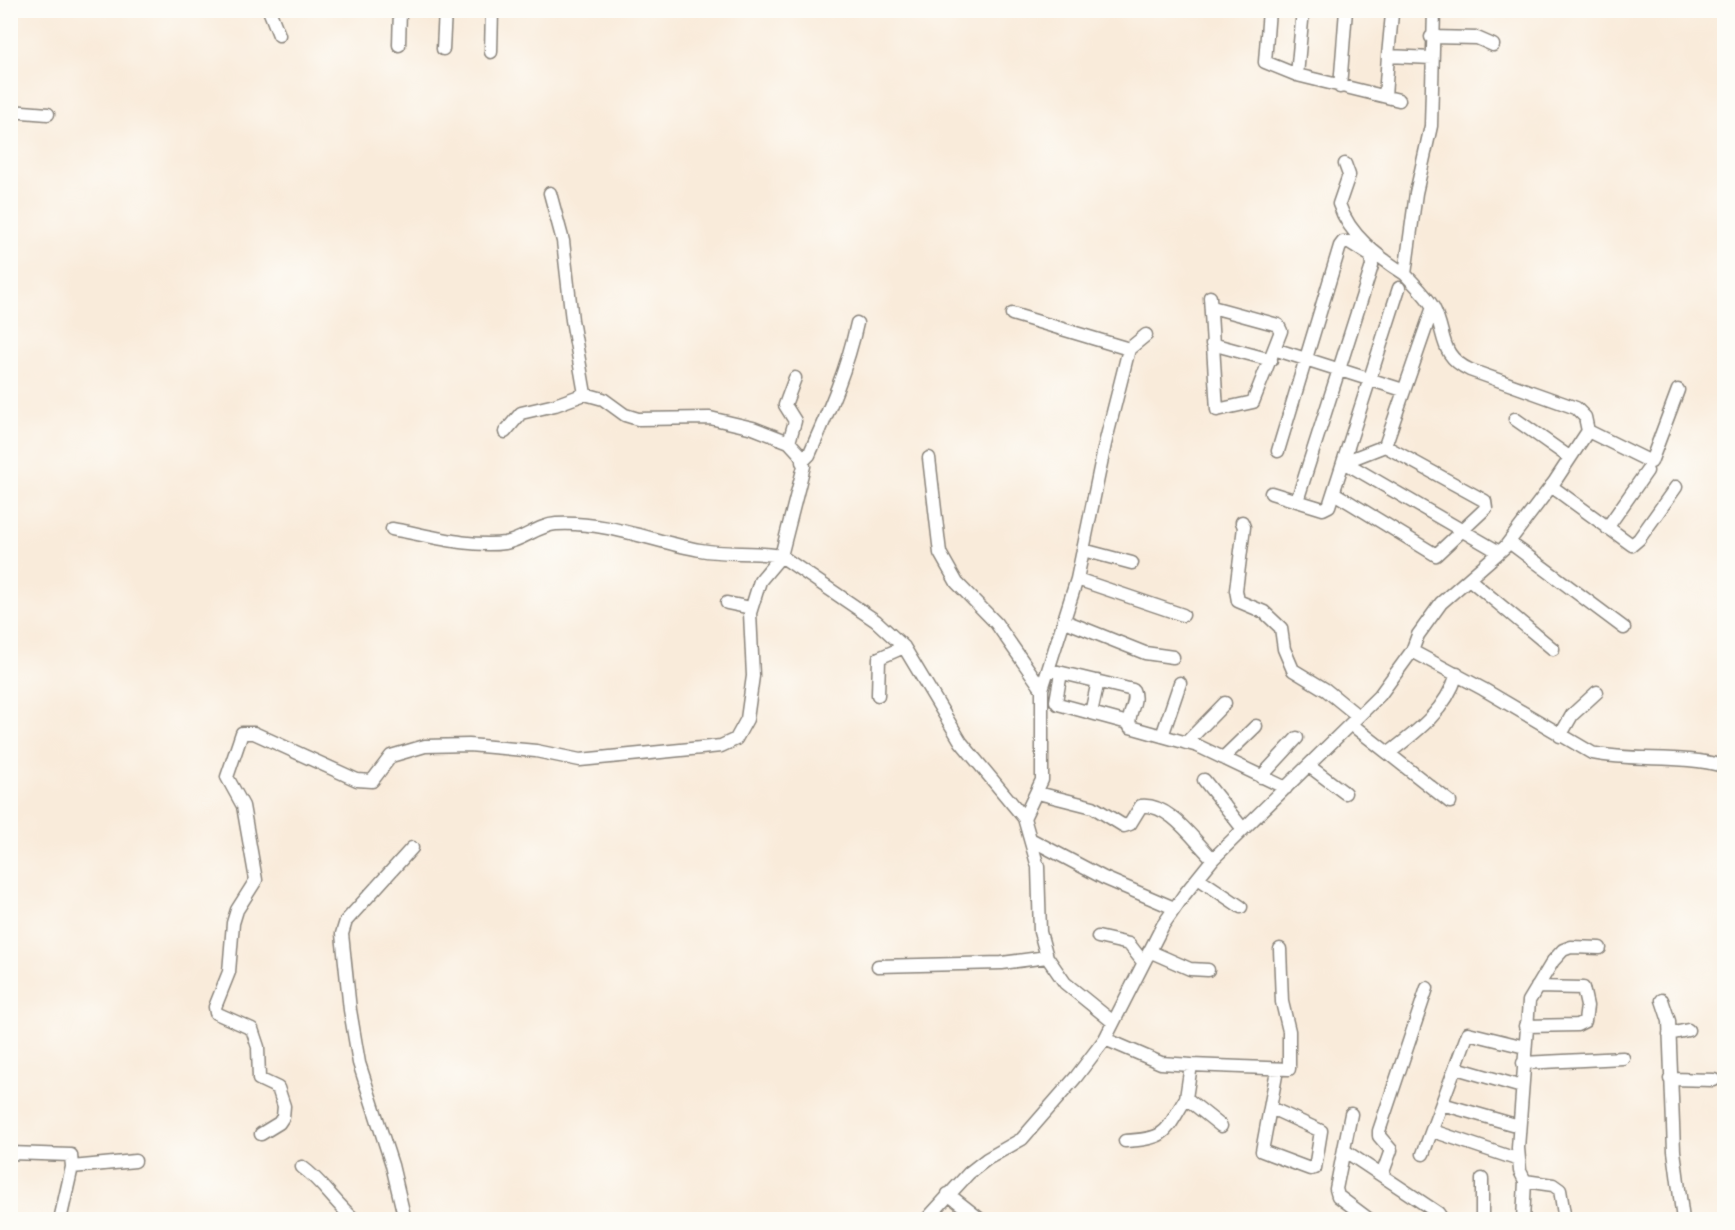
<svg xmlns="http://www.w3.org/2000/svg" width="1735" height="1230" font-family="Cardo,serif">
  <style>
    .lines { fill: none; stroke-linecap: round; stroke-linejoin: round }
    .minor-casing { stroke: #8a847b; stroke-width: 15 }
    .minor { stroke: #fff; stroke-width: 12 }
  </style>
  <rect width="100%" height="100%" fill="#fdfcf7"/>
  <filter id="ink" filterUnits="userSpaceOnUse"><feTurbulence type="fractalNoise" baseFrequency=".0167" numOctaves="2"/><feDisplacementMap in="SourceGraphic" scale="12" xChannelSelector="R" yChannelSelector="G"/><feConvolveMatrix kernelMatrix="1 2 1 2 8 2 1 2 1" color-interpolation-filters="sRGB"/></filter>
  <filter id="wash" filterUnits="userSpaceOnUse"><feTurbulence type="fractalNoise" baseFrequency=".008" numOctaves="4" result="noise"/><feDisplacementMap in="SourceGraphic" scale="24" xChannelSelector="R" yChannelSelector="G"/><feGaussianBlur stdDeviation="1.35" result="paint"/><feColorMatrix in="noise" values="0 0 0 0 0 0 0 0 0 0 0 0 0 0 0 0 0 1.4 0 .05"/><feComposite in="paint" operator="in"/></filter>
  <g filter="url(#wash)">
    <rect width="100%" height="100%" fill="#f9ebda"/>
  </g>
  <g filter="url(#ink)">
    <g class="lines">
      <defs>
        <path id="minor" d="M 269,10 L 279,35
          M 1269,10 L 1265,62 L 1297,75
          M 1303,10 L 1297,75 L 1399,100
          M 1431,37 L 1477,38 L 1493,45
          M 399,45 L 400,10
          M 443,49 L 445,10
          M 491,52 L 492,10
          M 1388,56 L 1392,14 L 1390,10
          M 1340,87 L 1346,10
          M 1385,96 L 1388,56 L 1432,58
          M 10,111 L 48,114
          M 1345,164 L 1349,175 L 1339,204 C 1349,235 1378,257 1405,274
          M 550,193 L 563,241 L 572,320 L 585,394
          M 1210,297 L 1217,410 L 1253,402 L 1274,349
          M 1212,307 L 1278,325 L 1281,331 L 1274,349 L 1403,390
          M 1012,314 L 1129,349
          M 1212,344 L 1271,360
          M 1515,419 L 1569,457
          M 1588,431 L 1651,462 L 1678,390
          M 789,442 L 795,421 L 785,405 L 795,378
          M 1385,446 L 1433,307
          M 1278,451 L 1340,246 L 1343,242 L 1349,242 L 1371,256 L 1372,266 L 1297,501
          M 929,458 L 940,553 L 957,583 L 996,623 L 1042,689
          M 802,462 L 809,455 C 828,412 847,370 857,323
          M 1344,462 L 1499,552
          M 1551,486 L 1632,545 L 1639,539 L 1676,487
          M 1271,493 L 1323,509 L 1329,506 L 1399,288
          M 1334,493 L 1436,555 L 1486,508 L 1485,501 L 1385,446 L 1344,462
          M 1242,522 L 1244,527 L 1236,590 L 1238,601 L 1264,612 L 1281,628 L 1284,649 L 1293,670 L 1326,690 L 1358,716
          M 1607,528 L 1647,471
          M 392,529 C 427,535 469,548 505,543 C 523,540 539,525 556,524 C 606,521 652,541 700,550 C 727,555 754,551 781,556 L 804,466 L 800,454 L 789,442 L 753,428 L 710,418 L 638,419 L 625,415 L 603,399 L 585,394 L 555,405 L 521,413 L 505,432
          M 1509,542 L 1624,628
          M 1083,550 L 1132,563
          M 1077,579 L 1183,615
          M 1469,579 L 1553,649
          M 727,603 L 751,608
          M 1065,621 L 1145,653 L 1173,657
          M 1412,651 L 1483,689 L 1592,753 C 1635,762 1681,754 1724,766
          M 1050,670 L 1133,690 C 1139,703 1126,714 1130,727 L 1198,746 L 1286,788
          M 1061,673 L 1056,701 L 1058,704 L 1128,723
          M 878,695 L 879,658 L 904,647
          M 1091,713 L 1098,681
          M 1351,724 L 1450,802
          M 1162,736 L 1180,683
          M 1560,736 L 1572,715 L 1597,692
          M 1186,743 L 1225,703
          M 1389,753 C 1418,731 1446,710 1457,674
          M 1223,758 L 1256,726
          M 1309,766 L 1345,793
          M 1261,777 L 1297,738
          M 1204,780 L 1243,829
          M 1038,793 L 1093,807 L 1124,826 L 1130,824 L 1141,806 C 1170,803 1194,841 1213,859
          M 1024,818 L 1042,780 L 1042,689 L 1077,579 L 1105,444 L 1129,349 L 1146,335
          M 1032,840 L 1104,878 L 1174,908
          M 1198,878 L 1241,907
          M 1098,937 L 1129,944 L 1143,962
          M 1149,951 L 1190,969 L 1208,970
          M 878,966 L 1002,963 L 1047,957
          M 1662,1000 L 1669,1021 L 1674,1151 L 1683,1220
          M 1525,1026 L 1577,1025 L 1585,1021 L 1587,1006 L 1583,988 L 1537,987
          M 1669,1034 L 1688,1030
          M 1105,1039 L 1161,1063 L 1191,1065 L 1186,1098 L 1221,1126
          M 1523,1063 L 1623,1058
          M 1191,1065 L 1289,1069 L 1289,1031 L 1282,1002 L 1280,949
          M 1456,1068 L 1522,1087
          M 1670,1079 L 1714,1080
          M 1442,1104 L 1519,1126
          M 1271,1108 L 1321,1131 L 1315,1168 L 1310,1169 L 1262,1151 L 1277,1070
          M 1351,1114 L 1336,1189 L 1338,1196 L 1370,1220
          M 1433,1131 L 1519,1160
          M 261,1134 L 279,1123 L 283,1117 L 284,1106 L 278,1088 L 259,1079 L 258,1047 L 252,1029 L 216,1013 L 215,1007 L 229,972 L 233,923 L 237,910 L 256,880 L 243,806 L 227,777 L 242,733 L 254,733 L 357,780 L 372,781 L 391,756 L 425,746 L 469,745 L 536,751 L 580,760 L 721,746 L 736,739 L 747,719 L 753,676 L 750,613 L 760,581 L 781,556 L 876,621 L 904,647 L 961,742 L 1024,818 L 1038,867 L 1040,932 L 1047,957 L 1065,983 L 1113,1022
          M 1125,1141 C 1168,1139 1165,1132 1186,1098
          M 1345,1151 L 1438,1213 L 1443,1220
          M 10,1153 L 71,1155 L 72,1167 L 60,1220
          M 1423,1154 L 1468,1033 L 1525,1047
          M 72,1167 L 135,1161
          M 302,1167 C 323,1182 335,1203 355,1220
          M 1382,1175 L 1391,1150 L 1379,1136 L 1379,1131 L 1427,988
          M 1482,1179 L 1482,1220
          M 948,1194 L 981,1220
          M 405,1220 L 392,1165 L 359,1063 L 350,1010 L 342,934 L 346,921 L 412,848
          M 926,1220 L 969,1173 L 987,1159 L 1022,1139 L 1076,1077 L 1105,1039 L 1163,925 L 1184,895 L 1213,859 L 1380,695 L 1412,651 L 1418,635 L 1441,603 L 1505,547 L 1555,481 L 1588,431 L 1585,417 L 1576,408 L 1470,370 C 1438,355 1447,334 1433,307 C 1426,295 1414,284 1405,274 L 1416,193 L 1431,126 L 1434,10
          M 1523,1220 L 1525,1181
          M 1565,1220 L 1560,1190 L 1553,1185 L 1525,1181 L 1520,1171 L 1518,1148 L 1529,1001 L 1553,961 L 1563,950 L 1571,947 L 1600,948"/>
      </defs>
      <use href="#minor" class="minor-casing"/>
      <use href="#minor" class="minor"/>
    </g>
  </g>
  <rect width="1735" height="1230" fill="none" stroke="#fdfcf7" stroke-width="36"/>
</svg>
